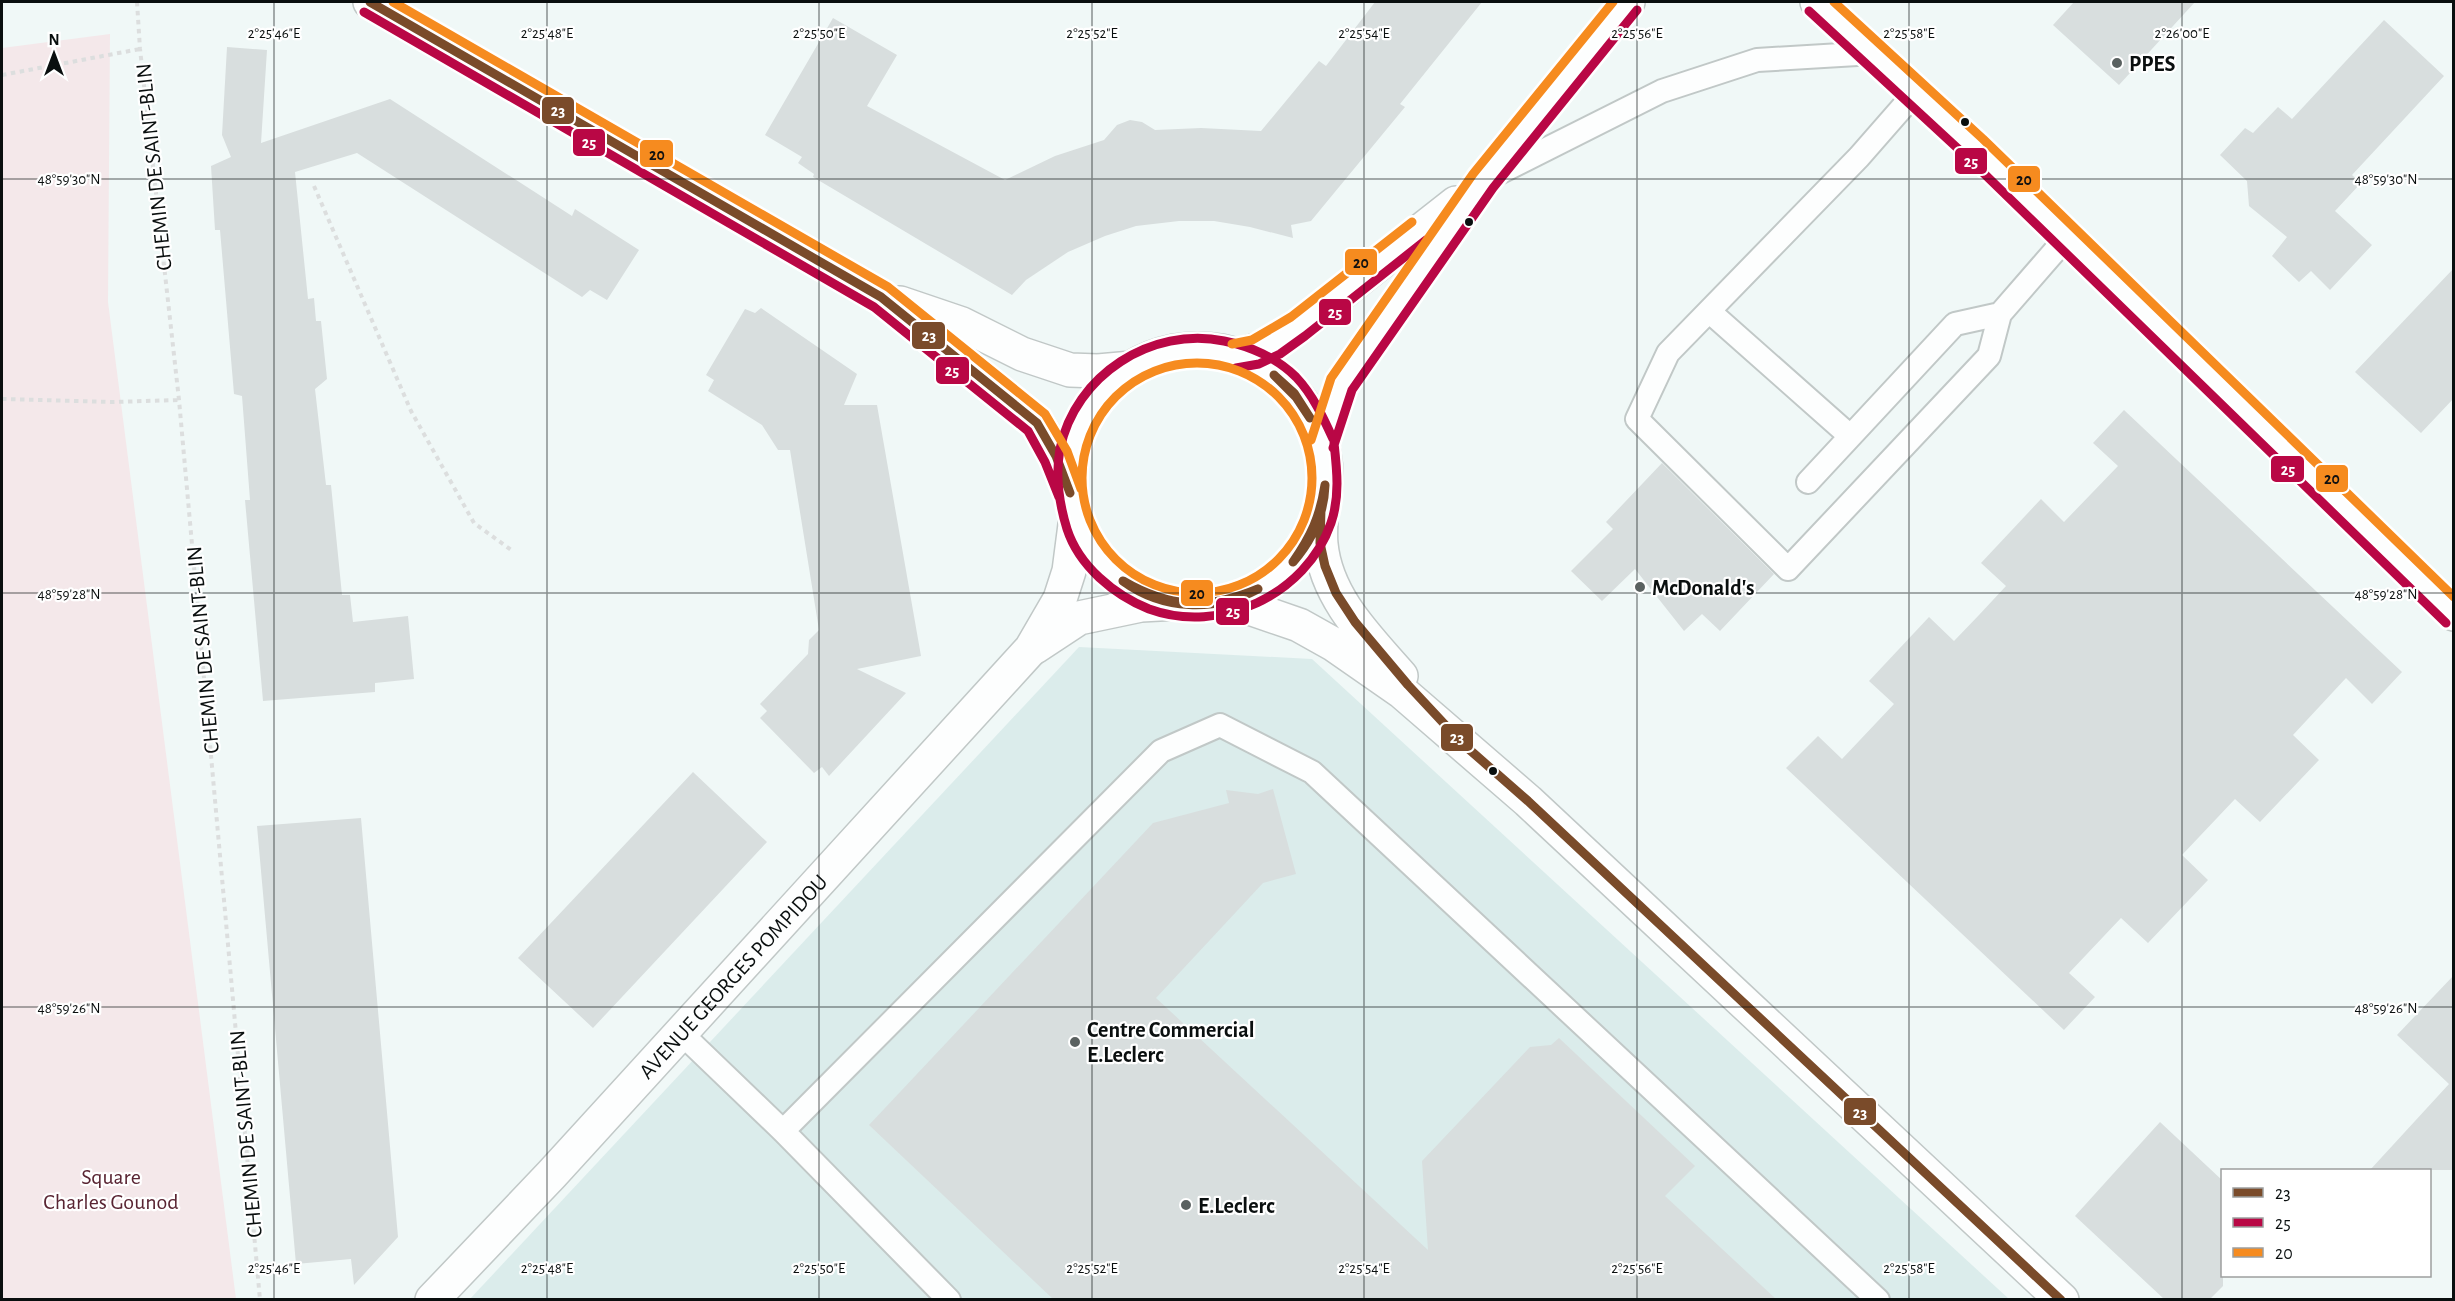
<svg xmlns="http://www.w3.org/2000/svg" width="2455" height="1301" font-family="'Alegreya Sans',sans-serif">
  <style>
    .built { fill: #dbeceb }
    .green { fill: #f4e8ea }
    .building { fill: #d8dede }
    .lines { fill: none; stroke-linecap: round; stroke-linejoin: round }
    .lane-casing { stroke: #c1c8c7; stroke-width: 26 }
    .street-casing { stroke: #c1c8c7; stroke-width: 36 }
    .secondary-casing { stroke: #c1c8c7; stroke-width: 36 }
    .path { stroke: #dcdede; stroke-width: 4; stroke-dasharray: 4.5 4.5; stroke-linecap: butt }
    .lane { stroke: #fdfefe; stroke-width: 22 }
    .street { stroke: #fdfefe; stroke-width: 33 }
    .secondary { stroke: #fdfefe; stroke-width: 33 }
    .bus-1-casing { stroke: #fff; stroke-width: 14 }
    .bus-2-casing { stroke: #fff; stroke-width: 14 }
    .bus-3-casing { stroke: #fff; stroke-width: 14 }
    .bus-1 { stroke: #7a4b2a; stroke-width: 9 }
    .bus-2 { stroke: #b90745; stroke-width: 9 }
    .bus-3 { stroke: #f68b1f; stroke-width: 9 }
    .ticks { fill: none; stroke: #0a0f0f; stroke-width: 1.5; stroke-opacity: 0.45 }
    .poi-dot { fill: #5a6160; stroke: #fff; stroke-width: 2 }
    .bus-dot { fill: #0a0f0f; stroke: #fff; stroke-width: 2 }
    .labels { text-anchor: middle; stroke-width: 4.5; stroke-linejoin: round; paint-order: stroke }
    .poi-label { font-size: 22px; font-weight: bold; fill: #0a0f0f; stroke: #fff; text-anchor: start }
    .street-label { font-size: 22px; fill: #0a0f0f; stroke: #fff }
    .park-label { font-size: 22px; fill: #592432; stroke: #fff }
    .ticks-label { font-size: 15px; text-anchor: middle; fill: #0a0f0f; stroke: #fff; stroke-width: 4.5; stroke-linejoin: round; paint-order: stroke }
    .line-badge { stroke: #fff; stroke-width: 2 }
    .badge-label { font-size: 16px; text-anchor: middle; font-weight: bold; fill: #fff }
    .pale-badge-label { font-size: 16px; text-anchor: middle; font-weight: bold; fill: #111 }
  </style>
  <rect width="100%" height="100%" fill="#f0f8f7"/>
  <path class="built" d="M 1079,647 L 1312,659 L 2009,1299 L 469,1300 Z"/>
  <path class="green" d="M 110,34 L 108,302 L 236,1299 L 2,1299 L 2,48 Z"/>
  <path class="building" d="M 1375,2 L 1482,2 L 1400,104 L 1405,107 L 1311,221 L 1291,225 L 1293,238 L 1250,227 L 1214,221 L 1179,221 L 1136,226 L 1105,236 L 1068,252 L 1026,280 L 1012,295 L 813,177 L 814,174 L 798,163 L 802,157 L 765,135 L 833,18 L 897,55 L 867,106 L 1005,180 L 1055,156 L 1104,140 L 1117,125 L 1130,120 L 1142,122 L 1155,130 L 1201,128 L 1261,131 L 1319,61 L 1326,66 Z
    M 2074,2 L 2195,2 L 2119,85 L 2053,25 Z
    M 2384,20 L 2444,76 L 2352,175 L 2361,183 L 2335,211 L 2372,245 L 2330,290 L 2311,271 L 2299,282 L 2272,256 L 2287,237 L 2249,206 L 2247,181 L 2220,155 L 2245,128 L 2253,133 L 2278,107 L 2292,119 Z
    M 227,47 L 267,50 L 261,143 L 390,99 L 572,216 L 575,209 L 639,250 L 607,300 L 590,290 L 582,297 L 357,153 L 295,172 L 308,299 L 314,298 L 316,321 L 321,321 L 327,379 L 315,389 L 326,485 L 331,485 L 342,595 L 350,595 L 353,622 L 408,616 L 414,679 L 375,683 L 375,692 L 263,701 L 245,500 L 250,500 L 242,396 L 234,394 L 220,230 L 215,230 L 211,166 L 231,157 L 222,135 Z
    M 2454,268 L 2454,398 L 2421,433 L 2355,372 Z
    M 761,308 L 857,374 L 844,405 L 877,405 L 921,656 L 857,669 L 906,693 L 829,776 L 822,767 L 814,773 L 760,718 L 767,711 L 760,704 L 808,654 L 809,640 L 819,630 L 790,450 L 778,450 L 762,425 L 708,391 L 714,380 L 706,375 L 745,309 L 755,313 Z
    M 2124,410 L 2402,672 L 2372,704 L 2346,678 L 2293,735 L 2319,760 L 2260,822 L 2235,799 L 2182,855 L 2208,880 L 2148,943 L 2121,918 L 2069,973 L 2095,997 L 2064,1030 L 1786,768 L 1818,736 L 1842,759 L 1894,704 L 1869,681 L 1929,617 L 1954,641 L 1979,615 L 2006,586 L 1981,563 L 2041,499 L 2064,522 L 2118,466 L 2093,443 Z
    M 1662,463 L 1774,574 L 1720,631 L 1702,614 L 1684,631 L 1635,569 L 1602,601 L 1571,571 L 1613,529 L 1606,522 Z
    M 693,772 L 767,842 L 593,1028 L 518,958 Z
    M 1273,789 L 1296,874 L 1263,883 L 1156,998 L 1428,1250 L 1422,1161 L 1530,1047 L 1551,1045 L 1559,1038 L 1695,1166 L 1665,1196 L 1776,1299 L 1053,1299 L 869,1125 L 1153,823 L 1229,803 L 1226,790 L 1258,794 Z
    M 361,818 L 398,1237 L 354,1285 L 351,1259 L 296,1264 L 257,826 Z
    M 2454,975 L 2454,1170 L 2370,1170 L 2449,1084 L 2397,1035 Z
    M 2160,1122 L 2223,1181 L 2223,1286 L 2210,1299 L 2164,1299 L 2075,1216 Z"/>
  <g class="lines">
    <defs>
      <path id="lane" d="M 1915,93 L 1859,157 L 1668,353 L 1637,419 L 1788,569 L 1989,356 L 2000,314
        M 1495,175 L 1662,91 L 1757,60 L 1874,53
        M 1710,312 L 1850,436
        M 1808,482 L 1955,324 L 2000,314 L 2067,237
        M 681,1033 L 783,1131 L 949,1300
        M 783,1131 L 1161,751 L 1220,725 L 1312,772 L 1878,1300"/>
      <g id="street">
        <path d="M 1817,2 L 1975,148 L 2454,614"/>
        <path d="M 1234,356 C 1260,351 1277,342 1298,327 L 1456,203"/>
        <path d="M 1322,444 L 1341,385 L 1483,181 L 1628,2"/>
        <path d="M 1035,647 L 1079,618 L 1141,605 L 1178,603"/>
        <path id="s1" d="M 432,1300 L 552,1174 L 1031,649 L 1060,599 L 1069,571 L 1076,517"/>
      </g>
      <path id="secondary" d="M 370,2 L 881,297 L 1037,423 C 1052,445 1062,467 1070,493
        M 900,303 L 962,324 L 1022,354 L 1070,370 L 1098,371 L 1132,368
        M1070 477a128 128 0 1 1 256 0a128 128 0 1 1-256 0Z
        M 1321,516 C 1321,525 1320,535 1321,544 C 1326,598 1368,638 1401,676
        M 1229,601 L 1299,625 L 1333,644 L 1402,692 L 1528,801 L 2062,1300"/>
    </defs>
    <use href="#lane" class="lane-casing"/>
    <use href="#street" class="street-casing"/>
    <use href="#secondary" class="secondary-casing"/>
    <path class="path" d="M 137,2 L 140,49 L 179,400 L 260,1300
      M 2,75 L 140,49
      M 314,186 L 411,411 L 474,523 L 514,552
      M 2,399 L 112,402 L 179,400"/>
    <use href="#lane" class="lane"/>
    <use href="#street" class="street"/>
    <use href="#secondary" class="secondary"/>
    <defs>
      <path id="bus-1" d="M 370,2 L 881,297 L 1037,423 L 1056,456 L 1070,493
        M 1274,375 L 1294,393 L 1310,418
        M 1274,375 L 1296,397 L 1310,418
        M 1321,509 L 1320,543 L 1325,566 L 1336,593 L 1355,622 L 1408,685 L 1463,744 L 1528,801 L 2061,1300
        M 1293,562 C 1311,536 1320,517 1325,485
        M 1293,562 C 1313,539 1324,515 1325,485
        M 1123,581 C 1169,608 1208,610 1258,589
        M 1123,581 C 1163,610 1214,612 1258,589"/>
      <path id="bus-2" d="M 1809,11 L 1967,157 L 2446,623
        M 364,12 L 874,307 L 1028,431 L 1045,462 L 1059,497
        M 1236,368 L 1259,364 L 1280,354 L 1305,336 L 1426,240
        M 1333,439 C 1323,417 1313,395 1296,377 C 1277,358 1250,346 1224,341 C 1152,326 1075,375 1060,449 C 1055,476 1059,503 1067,529 C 1079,566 1114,595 1149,609 C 1220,635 1306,595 1331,523 C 1340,497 1337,470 1334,443
        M 1333,448 L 1352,390 L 1493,188 L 1637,10"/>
      <path id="bus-3" d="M 393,2 L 888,287 L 1045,414 L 1067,451 L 1081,489
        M 1834,2 L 1983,139 L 2454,597
        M 1232,344 L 1252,340 L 1291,317 L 1412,222
        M1082 478a115 115 0 1 1 230 0a115 115 0 1 1-230 0Z
        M 1311,440 L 1331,378 L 1473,174 L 1613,2"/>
    </defs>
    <use href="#bus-1" class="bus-1-casing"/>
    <use href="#bus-2" class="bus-2-casing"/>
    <use href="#bus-3" class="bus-3-casing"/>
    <use href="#bus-1" class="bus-1"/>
    <use href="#bus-2" class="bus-2"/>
    <use href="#bus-3" class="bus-3"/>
  </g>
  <path class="ticks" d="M 2,2 L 2,1300M 274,2 L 274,1300M 547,2 L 547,1300M 819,2 L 819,1300M 1092,2 L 1092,1300M 1364,2 L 1364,1300M 1637,2 L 1637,1300M 1909,2 L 1909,1300M 2182,2 L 2182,1300M 2,179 L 2454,179M 2,593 L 2454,593M 2,1007 L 2454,1007"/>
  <g class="poi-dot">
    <circle cx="2117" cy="63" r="6"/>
    <circle cx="1640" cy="587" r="6"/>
    <circle cx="1075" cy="1042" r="6"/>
    <circle cx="1186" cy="1205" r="6"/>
  </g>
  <g class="bus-dot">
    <circle cx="1965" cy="122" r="5"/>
    <circle cx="1469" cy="222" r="5"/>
    <circle cx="1493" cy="771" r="5"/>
  </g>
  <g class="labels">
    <g class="poi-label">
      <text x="2129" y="71">PPES</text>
      <text x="1652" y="595">McDonald's</text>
      <text x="1087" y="1037">Centre Commercial<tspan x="1087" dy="25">E.Leclerc</tspan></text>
      <text x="1198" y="1213">E.Leclerc</text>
    </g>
    <g class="street-label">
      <text transform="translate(153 167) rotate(-96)" y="8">CHEMIN DE SAINT-BLIN</text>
      <text transform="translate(202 650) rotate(-95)" y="8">CHEMIN DE SAINT-BLIN</text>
      <text dy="8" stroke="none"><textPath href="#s1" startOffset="442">AVENUE GEORGES POMPIDOU</textPath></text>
      <text transform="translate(245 1134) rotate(-95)" y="8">CHEMIN DE SAINT-BLIN</text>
    </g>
    <g class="park-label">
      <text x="111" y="1184">Square<tspan x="111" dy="25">Charles Gounod</tspan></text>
    </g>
  </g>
  <g class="ticks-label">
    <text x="274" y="38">2°25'46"E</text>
    <text x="547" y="38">2°25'48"E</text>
    <text x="819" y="38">2°25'50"E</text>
    <text x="1092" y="38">2°25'52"E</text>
    <text x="1364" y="38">2°25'54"E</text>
    <text x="1637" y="38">2°25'56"E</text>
    <text x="1909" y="38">2°25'58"E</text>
    <text x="2182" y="38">2°26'00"E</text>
    <text x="69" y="184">48°59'30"N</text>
    <text x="2386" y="184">48°59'30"N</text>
    <text x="69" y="599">48°59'28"N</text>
    <text x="2386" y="599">48°59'28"N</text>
    <text x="69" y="1013">48°59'26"N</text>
    <text x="2386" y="1013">48°59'26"N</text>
    <text x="274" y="1273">2°25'46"E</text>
    <text x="547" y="1273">2°25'48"E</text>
    <text x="819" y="1273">2°25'50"E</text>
    <text x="1092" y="1273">2°25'52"E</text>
    <text x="1364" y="1273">2°25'54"E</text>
    <text x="1637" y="1273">2°25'56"E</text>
    <text x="1909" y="1273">2°25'58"E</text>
  </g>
  <g class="line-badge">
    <rect x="541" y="96" width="34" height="29" rx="6" fill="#7a4b2a"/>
    <rect x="572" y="128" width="34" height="29" rx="6" fill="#b90745"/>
    <rect x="639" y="139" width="35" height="29" rx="6" fill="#f68b1f"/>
    <rect x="1954" y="147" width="34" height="28" rx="6" fill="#b90745"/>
    <rect x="2007" y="165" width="34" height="28" rx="6" fill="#f68b1f"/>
    <rect x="1344" y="248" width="34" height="28" rx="6" fill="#f68b1f"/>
    <rect x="1318" y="298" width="34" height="28" rx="6" fill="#b90745"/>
    <rect x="911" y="321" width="35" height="29" rx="6" fill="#7a4b2a"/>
    <rect x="935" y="356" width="35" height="29" rx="6" fill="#b90745"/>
    <rect x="2270" y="455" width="35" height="28" rx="6" fill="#b90745"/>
    <rect x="2315" y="464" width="34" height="29" rx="6" fill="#f68b1f"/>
    <rect x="1180" y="579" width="34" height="28" rx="6" fill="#f68b1f"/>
    <rect x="1215" y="597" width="35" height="29" rx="6" fill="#b90745"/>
    <rect x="1440" y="723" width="34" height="29" rx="6" fill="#7a4b2a"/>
    <rect x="1843" y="1097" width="34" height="29" rx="6" fill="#7a4b2a"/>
  </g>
  <g class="badge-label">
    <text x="558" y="116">23</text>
    <text x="589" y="148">25</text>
    <text x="1971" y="167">25</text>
    <text x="1335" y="318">25</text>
    <text x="929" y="341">23</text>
    <text x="952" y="376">25</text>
    <text x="2288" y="475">25</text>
    <text x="1233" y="617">25</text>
    <text x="1457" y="743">23</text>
    <text x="1860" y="1118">23</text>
  </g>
  <g class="pale-badge-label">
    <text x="657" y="160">20</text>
    <text x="2024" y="185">20</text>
    <text x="1361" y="268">20</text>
    <text x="2332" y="484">20</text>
    <text x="1197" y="599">20</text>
  </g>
  <rect width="2455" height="1301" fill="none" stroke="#0a0f0f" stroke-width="6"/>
  <rect x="2221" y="1169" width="210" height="108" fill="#ffffff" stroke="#9d9f9f" stroke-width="1.5"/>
  <rect x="2233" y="1188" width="30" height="9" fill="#7a4b2a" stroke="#9d9f9f" stroke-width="1.5"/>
  <text x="2275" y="1199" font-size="18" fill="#0a0f0f">23</text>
  <rect x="2233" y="1218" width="30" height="9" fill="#b90745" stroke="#9d9f9f" stroke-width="1.5"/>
  <text x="2275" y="1229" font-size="18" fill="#0a0f0f">25</text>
  <rect x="2233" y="1248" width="30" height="9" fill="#f68b1f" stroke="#9d9f9f" stroke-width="1.5"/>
  <text x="2275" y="1259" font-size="18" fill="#0a0f0f">20</text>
  <g transform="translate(54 54)" stroke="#ffffff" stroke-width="4.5" paint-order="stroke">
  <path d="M0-4.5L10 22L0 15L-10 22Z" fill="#0a0f0f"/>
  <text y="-9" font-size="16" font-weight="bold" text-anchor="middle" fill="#0a0f0f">N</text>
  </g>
</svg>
